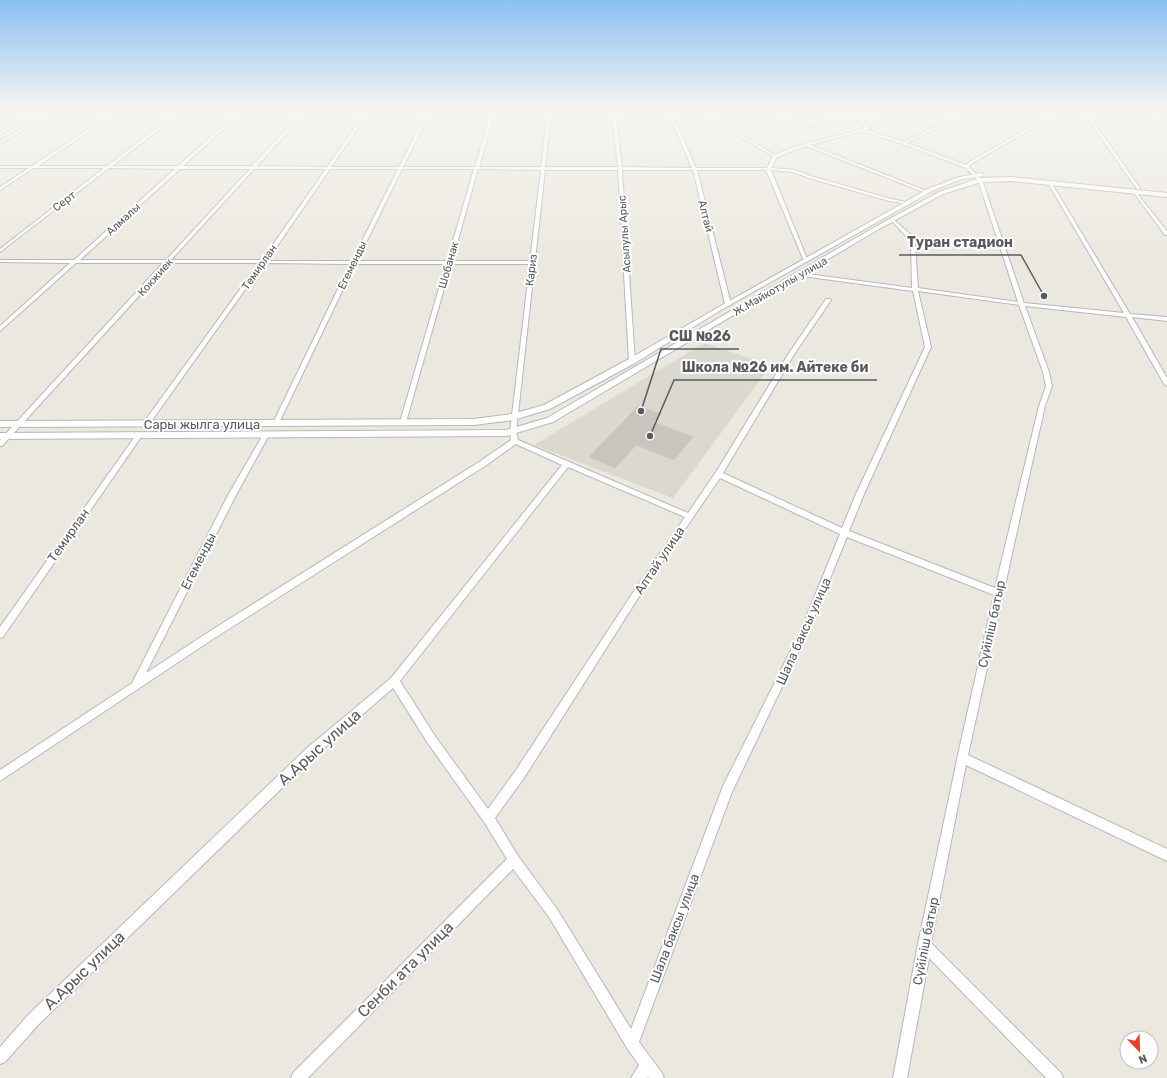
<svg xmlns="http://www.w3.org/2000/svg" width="1167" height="1078" font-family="Rubik,sans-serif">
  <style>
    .education { fill: #dbd8cd }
    .building { fill: #c8c5be; stroke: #cfcabe }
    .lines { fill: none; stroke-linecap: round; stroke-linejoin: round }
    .minor-casing { stroke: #b5b7bc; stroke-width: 2 }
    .tertiary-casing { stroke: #b5b7bc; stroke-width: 2 }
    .secondary-casing { stroke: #b5b8be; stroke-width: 2 }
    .minor { fill: #fff; fill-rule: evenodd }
    .tertiary { fill: #fff; fill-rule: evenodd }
    .secondary { fill: #fff; fill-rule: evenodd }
    .labels { text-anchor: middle; stroke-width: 4; stroke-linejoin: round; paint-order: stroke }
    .far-street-label { font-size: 11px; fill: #585b60; stroke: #fff }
    .street-label { font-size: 13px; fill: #585b60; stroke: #fff }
    .near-street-label { font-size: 16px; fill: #585b60; stroke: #fff }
    .leader { fill: none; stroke: #585b60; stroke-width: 1.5 }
    .callout-dot { fill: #585b60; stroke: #fff; stroke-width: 1.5 }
    .callout-label { font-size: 14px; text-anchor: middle; font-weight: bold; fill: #585b60; stroke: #fff; stroke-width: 4; stroke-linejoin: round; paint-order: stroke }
  </style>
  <rect width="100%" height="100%" fill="#ebe9df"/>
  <path class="education" d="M 704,343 L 771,365 L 673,498 L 534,445 Z"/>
  <path class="building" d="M 638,406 L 661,414 L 654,422 L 693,437 L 674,460 L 636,445 L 615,468 L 589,457 Z"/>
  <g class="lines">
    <defs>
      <path id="minor" d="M 2,108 L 6,108 L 0,111 L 0,109 Z
        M 58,108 L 62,108 L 0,144 L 0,141 Z
        M 121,108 L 125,108 L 38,166 L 107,166 L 183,108 L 187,108 L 112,166 L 178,166 L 243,108 L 247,108 L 183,166 L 252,166 L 306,108 L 310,108 L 257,166 L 327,167 L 368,108 L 372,108 L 331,167 L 399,167 L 429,108 L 433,108 L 403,167 L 475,167 L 492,108 L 496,108 L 479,167 L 541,167 L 548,108 L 552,108 L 545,167 L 618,167 L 611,108 L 615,108 L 622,167 L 692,168 L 666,108 L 670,108 L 696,168 L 767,168 L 773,156 L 690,108 L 694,108 L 775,155 L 794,147 L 866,128 L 860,122 L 850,118 L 805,128 L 796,127 L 757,108 L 761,108 L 797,125 L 805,126 L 847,117 L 826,108 L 830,108 L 861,120 L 899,108 L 904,108 L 863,121 L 871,128 L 866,130 L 904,142 L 973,108 L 977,108 L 907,143 L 966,165 L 969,162 L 1063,108 L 1067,108 L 971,164 L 969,167 L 982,180 L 1024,303 L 1124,313 L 1048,183 L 1051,182 L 1130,314 L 1167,317 L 1167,321 L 1132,317 L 1167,378 L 1167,386 L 1164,384 L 1126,317 L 1025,306 L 1049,372 L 1052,386 L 1045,406 L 1026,490 L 968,755 L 1167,849 L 1167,861 L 966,765 L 931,943 L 1061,1073 L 1063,1078 L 1046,1078 L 929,958 L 907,1078 L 893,1078 L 918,944 L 961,741 L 994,595 L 847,537 L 809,630 L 732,792 L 639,1042 L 662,1073 L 664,1078 L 649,1078 L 648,1077 L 647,1078 L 631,1078 L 639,1065 L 627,1048 L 549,917 L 513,869 L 308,1078 L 291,1078 L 293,1073 L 507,859 L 484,822 L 427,742 L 393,688 L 315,756 L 38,1025 L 5,1062 L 0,1064 L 0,1047 L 28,1015 L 307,748 L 391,678 L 562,465 L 516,444 L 485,466 L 213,639 L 0,781 L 0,770 L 132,683 L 227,497 L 264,433 L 268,433 L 269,435 L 235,497 L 146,673 L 207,633 L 479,462 L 511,440 L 510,432 L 530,264 L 451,264 L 406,422 L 403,424 L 400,422 L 446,264 L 355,264 L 279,423 L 276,425 L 273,423 L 350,264 L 264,263 L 148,426 L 146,426 L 143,424 L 144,422 L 259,263 L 169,263 L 2,446 L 0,446 L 0,440 L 163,263 L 76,263 L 0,331 L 0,326 L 70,263 L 0,262 L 0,260 L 74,260 L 175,169 L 109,168 L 0,252 L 0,249 L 104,168 L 34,168 L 0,190 L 0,187 L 29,168 L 0,168 L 0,166 L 32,166 ZM 862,131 L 903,144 L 966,168 L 978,180 L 1018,302 L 918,288 L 915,245 L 911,235 L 893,219 L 891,220 L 907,237 L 911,245 L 912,288 L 800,273 L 799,274 L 802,276 L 913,291 L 925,347 L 856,494 L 842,528 L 723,473 L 795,353 L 831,300 L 830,299 L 826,299 L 789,353 L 716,472 L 688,513 L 518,440 L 516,432 L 545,170 L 618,170 L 629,361 L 632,363 L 635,361 L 622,170 L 693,170 L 725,304 L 728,306 L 731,304 L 697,170 L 766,170 L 804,261 L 806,262 L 808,261 L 771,170 L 793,172 L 809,178 L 889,201 L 909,204 L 911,203 L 891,199 L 811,176 L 795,170 L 771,168 L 777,157 L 806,146 L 926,193 L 929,192 L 810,145 ZM 180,169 L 250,169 L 166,260 L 80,260 ZM 254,169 L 326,169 L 262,260 L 171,260 ZM 330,169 L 398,169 L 352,261 L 267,261 ZM 402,169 L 474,169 L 447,261 L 357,261 ZM 478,169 L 541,170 L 530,261 L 452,261 ZM 918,291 L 1019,305 L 1043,372 L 1046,386 L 1039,406 L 995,588 L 849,531 L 864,494 L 931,347 ZM 568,467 L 685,517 L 634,591 L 516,770 L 488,809 L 435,736 L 400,681 ZM 720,478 L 840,534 L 801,630 L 723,786 L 631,1029 L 557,909 L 518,856 L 495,818 L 524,778 L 640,595 Z
        M 1080,108 L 1084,108 L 1140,188 L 1139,189 L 1137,189 Z
        M 1146,108 L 1150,108 L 1167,128 L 1167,131 Z
        M 1135,191 L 1167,231 L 1167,235 L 1165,235 L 1134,193 L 1133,192 Z
        M 136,435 L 138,435 L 141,437 L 3,637 L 0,638 L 0,627 Z"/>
      <path id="tertiary" d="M 982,173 L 984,176 L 962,179 L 934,190 L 721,310 L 635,363 L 550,409 L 513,420 L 474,425 L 0,427 L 0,421 L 474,419 L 512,414 L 544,405 L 629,359 L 717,308 L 930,188 L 959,177 Z
        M 1011,177 L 1167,193 L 1167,197 L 1011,181 L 981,182 L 943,194 L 879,229 L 553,422 L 506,436 L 0,439 L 0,433 L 506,430 L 547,418 L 875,227 L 939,192 L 980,178 Z"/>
      <path id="secondary" d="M 42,108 L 47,108 L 0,135 L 0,132 Z"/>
    </defs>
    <use href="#minor" class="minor-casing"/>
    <use href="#tertiary" class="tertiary-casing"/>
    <use href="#secondary" class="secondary-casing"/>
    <use href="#minor" class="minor"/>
    <use href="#tertiary" class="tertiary"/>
    <use href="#secondary" class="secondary"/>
  </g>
  <linearGradient id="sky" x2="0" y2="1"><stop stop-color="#8ac0f0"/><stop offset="0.42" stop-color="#f6f5f1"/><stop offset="1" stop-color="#f6f5f1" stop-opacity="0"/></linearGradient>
  <rect width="1167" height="259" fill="url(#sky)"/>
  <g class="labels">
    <g class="far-street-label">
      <text transform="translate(64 201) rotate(-38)" y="4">Серт</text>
      <text transform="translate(706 216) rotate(76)" y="4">Алтай</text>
      <text transform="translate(123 219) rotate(-43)" y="4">Алмалы</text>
      <text transform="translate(624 234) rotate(-94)" y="4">Асылулы Арыс</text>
      <text transform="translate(352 265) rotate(-64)" y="4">Егеменды</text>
      <text transform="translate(448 265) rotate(-74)" y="4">Шобанак</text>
      <text transform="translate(259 267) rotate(-55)" y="4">Темирлан</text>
      <text transform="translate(531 270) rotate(-83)" y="4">Кариз</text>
      <text transform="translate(155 277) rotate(-48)" y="4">Кокжиек</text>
      <text transform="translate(780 286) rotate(-30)" y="4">Ж.Майкотулы улица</text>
    </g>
    <g class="street-label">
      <text x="202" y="429">Сары жылга улица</text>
      <text transform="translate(68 535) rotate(-55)" y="5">Темирлан</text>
      <text transform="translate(659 560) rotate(-56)" y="5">Алтай улица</text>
      <text transform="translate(198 561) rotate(-63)" y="5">Егеменды</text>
      <text transform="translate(991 624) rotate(-78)" y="5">Сүйіліш батыр</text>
      <text transform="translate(803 631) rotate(-66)" y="5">Шала баксы улица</text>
      <text transform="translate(674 928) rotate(-69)" y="5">Шала баксы улица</text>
      <text transform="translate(925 941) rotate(-79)" y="5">Сүйіліш батыр</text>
    </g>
    <g class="near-street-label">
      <text transform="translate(319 747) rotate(-42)" y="6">А.Арыс улица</text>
      <text transform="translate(405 969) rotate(-45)" y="6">Сенби ата улица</text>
      <text transform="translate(84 970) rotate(-44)" y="6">А.Арыс улица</text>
    </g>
  </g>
  <path class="leader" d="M1044 296L1021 255H899M641 411L661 349H739M650 436L674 380H877"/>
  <g class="callout-dot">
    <circle cx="1044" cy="296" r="4"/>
    <circle cx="641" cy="411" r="4"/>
    <circle cx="650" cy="436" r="4"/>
  </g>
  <g class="callout-label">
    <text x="960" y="247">Туран стадион</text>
    <text x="700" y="341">СШ №26</text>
    <text x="775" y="372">Школа №26 им. Айтеке би</text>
  </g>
  <g transform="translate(1139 1050) rotate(157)"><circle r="19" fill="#ffffff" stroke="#bcbdbf"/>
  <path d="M0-3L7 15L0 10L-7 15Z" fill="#e43e2c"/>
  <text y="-6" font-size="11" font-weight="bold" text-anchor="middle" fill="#585b60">N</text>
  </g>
</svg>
